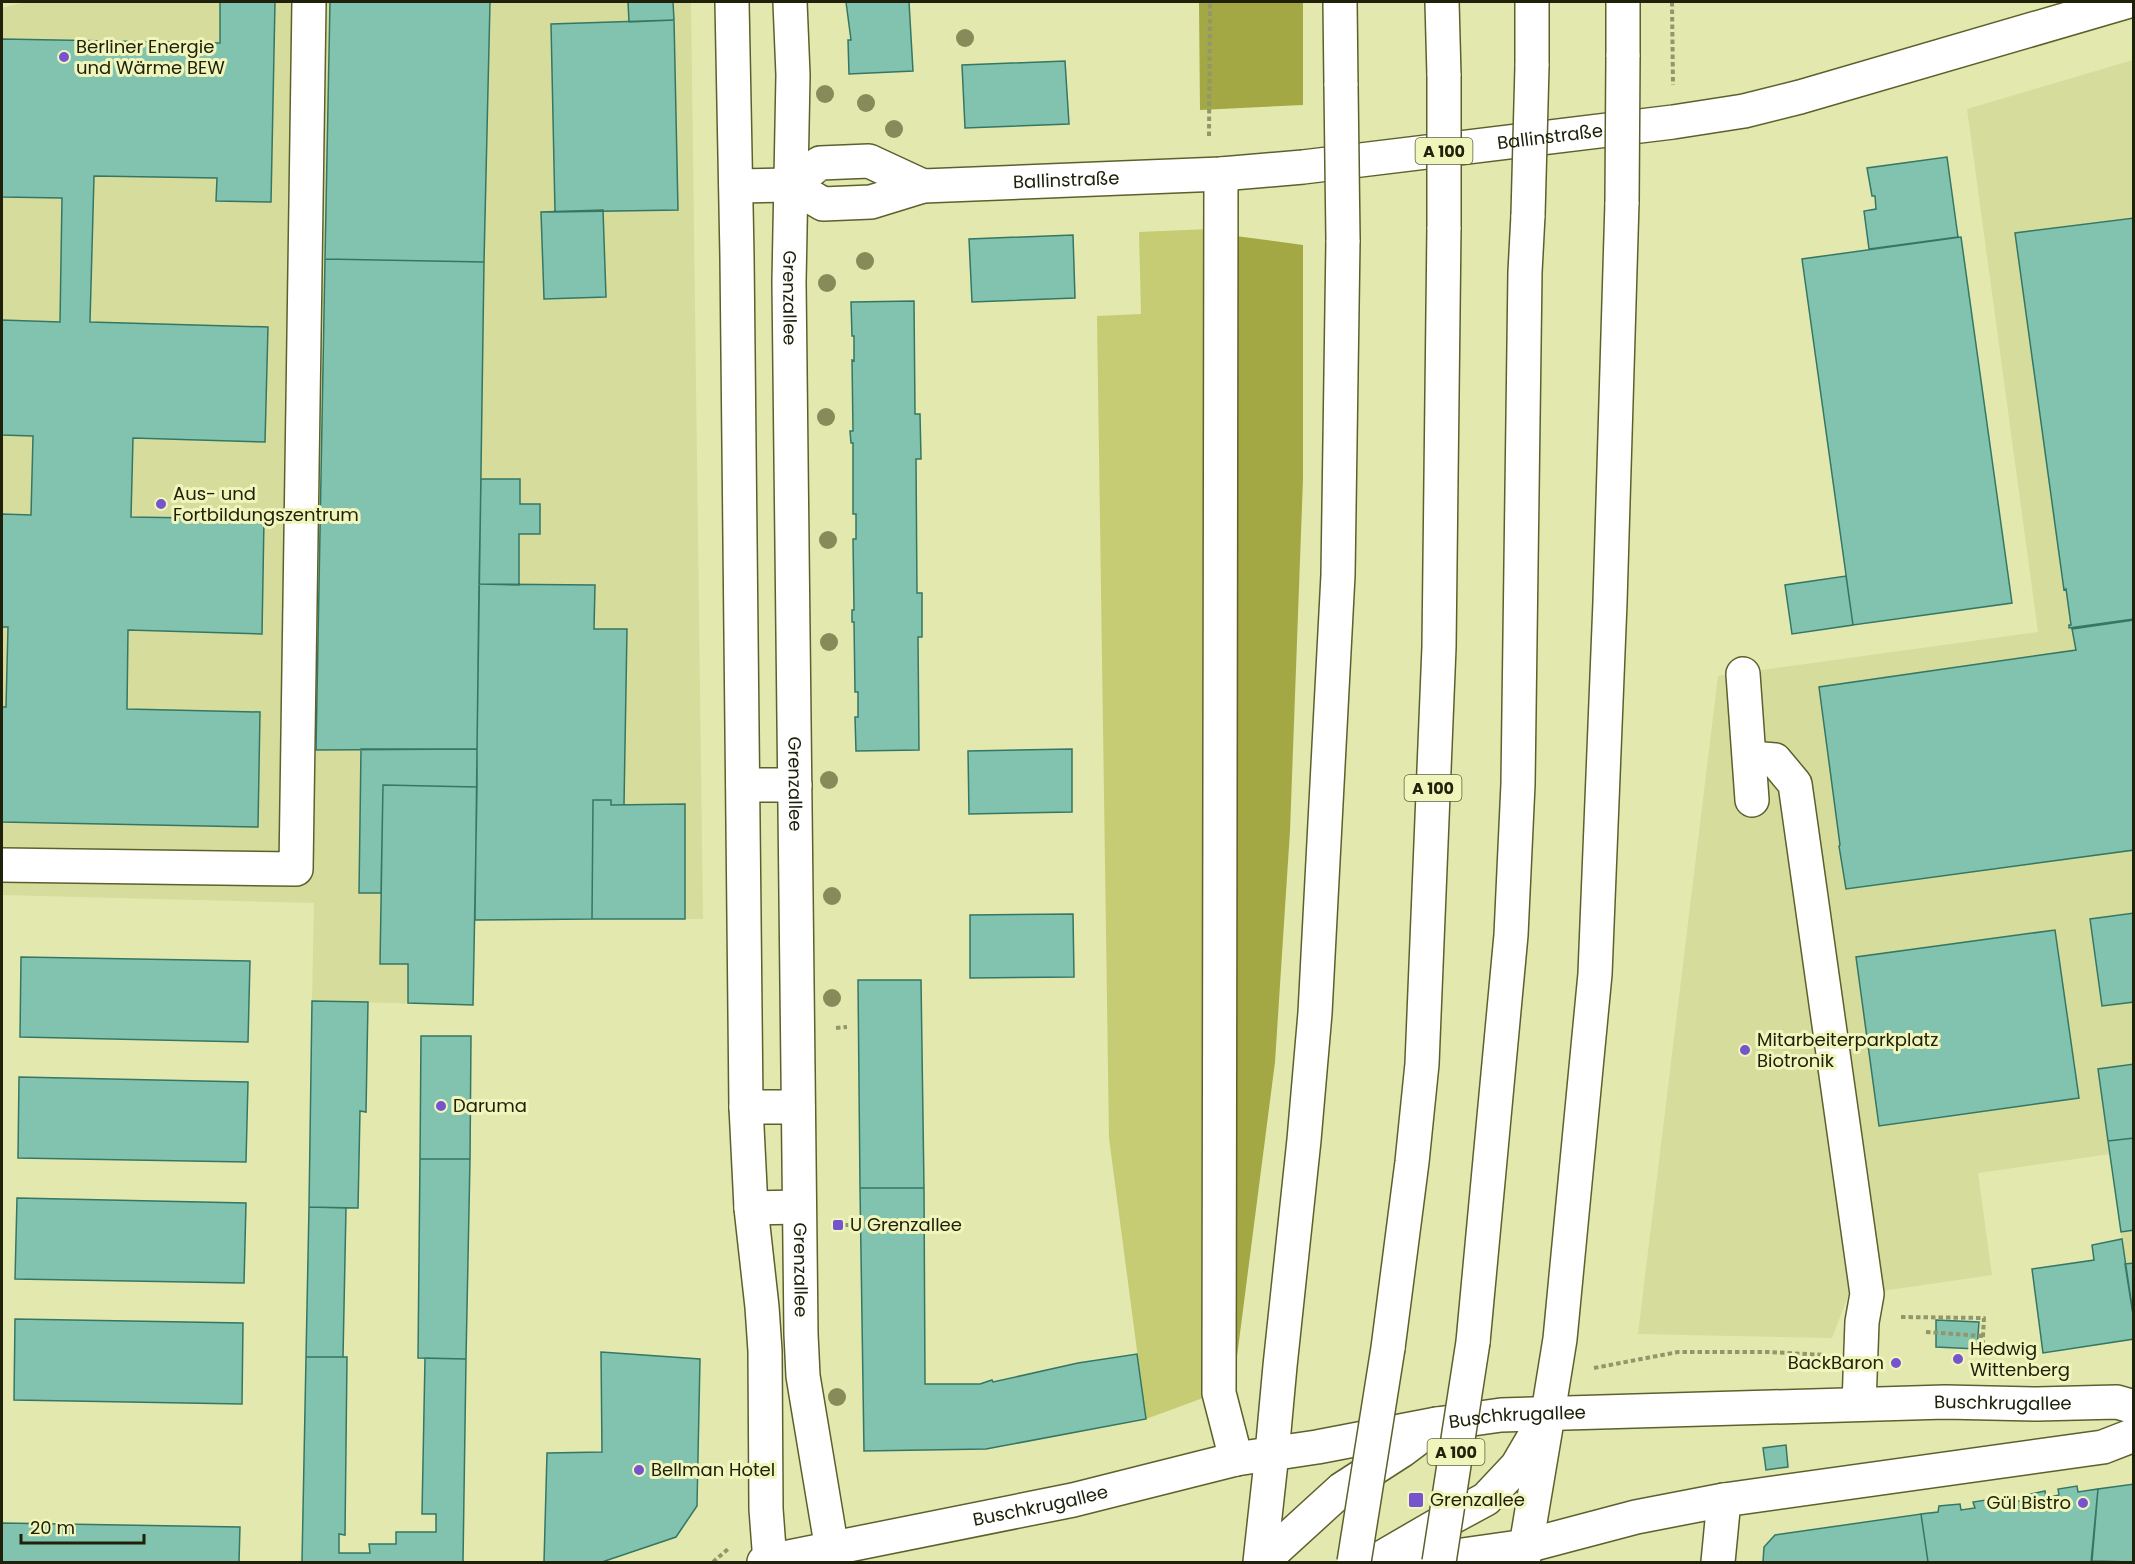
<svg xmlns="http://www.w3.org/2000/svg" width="2135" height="1564" font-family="Poppins,sans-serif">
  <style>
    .built { fill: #d6dc9b }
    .green { fill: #c6cc73 }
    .forest { fill: #a3a844 }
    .building { fill: #81c3ae; stroke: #357764; stroke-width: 1.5 }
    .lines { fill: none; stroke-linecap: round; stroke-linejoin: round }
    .minor-casing { stroke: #5d602c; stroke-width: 36 }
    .major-casing { stroke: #5d602c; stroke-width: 36 }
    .highway-casing { stroke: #5d602c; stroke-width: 36 }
    .path { stroke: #92966b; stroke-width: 4; stroke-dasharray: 4.5 3; stroke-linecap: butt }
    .minor { stroke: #fff; stroke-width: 33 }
    .major { stroke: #fff; stroke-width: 33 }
    .highway { stroke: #fff; stroke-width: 33 }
    .highway-bridge-casing { stroke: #5d602c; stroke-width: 36; stroke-linecap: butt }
    .highway-bridge { stroke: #fff; stroke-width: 33 }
    .tree { fill: #878a59 }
    .poi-dot { fill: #7654ce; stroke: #f0f5bc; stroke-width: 2 }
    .labels { text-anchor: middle; stroke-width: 6; stroke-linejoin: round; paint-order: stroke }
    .shield { fill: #f0f5bc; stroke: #5e6140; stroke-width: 1.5 }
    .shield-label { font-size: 16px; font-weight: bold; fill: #20210b }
    .poi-label { font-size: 18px; fill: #20210b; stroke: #f0f5bc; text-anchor: start }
    .street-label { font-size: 18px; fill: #20210b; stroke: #f0f5bc }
  </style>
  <rect width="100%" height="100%" fill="#e3e8af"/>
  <path class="built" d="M 25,2 L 691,2 L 703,919 L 475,920 L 473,1005 L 312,1001 L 314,903 L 2,895 L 2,8 Z
    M 2133,60 L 2133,1321 L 2110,1154 L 1978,1173 L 1992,1275 L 1848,1296 L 1832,1338 L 1638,1334 L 1718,676 L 2038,632 L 1967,109 Z"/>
  <path class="green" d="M 1209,229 L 1214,1394 L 1146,1419 L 1109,1138 L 1097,316 L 1141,314 L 1139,232 Z"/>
  <path class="forest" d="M 1199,2 L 1303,2 L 1303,105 L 1200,110 Z
    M 1228,235 L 1303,245 L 1303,479 L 1290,831 L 1275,1062 L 1235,1372 Z"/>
  <path class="building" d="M 220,2 L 275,2 L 271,202 L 216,201 L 217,178 L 94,176 L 90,322 L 268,327 L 265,442 L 133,438 L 131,517 L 264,519 L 262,634 L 128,630 L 127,709 L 260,712 L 258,827 L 2,822 L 2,707 L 6,707 L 8,627 L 2,627 L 2,514 L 31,515 L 33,436 L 2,435 L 2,320 L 60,322 L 62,198 L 2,197 L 2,39 L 220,43 Z
    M 330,2 L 490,2 L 484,262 L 325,259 Z
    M 628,2 L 673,2 L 674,20 L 629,22 Z
    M 846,2 L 909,2 L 913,71 L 849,74 L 848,40 L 851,40 Z
    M 674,20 L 678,210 L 555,212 L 551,24 Z
    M 1065,61 L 1069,124 L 965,128 L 962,65 Z
    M 1947,157 L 1958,237 L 1869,249 L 1864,211 L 1876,209 L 1875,196 L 1872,196 L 1867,168 Z
    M 603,210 L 606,297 L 544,299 L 541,212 Z
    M 2134,218 L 2134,619 L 2069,628 L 2069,625 L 2071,625 L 2066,589 L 2064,590 L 2015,233 Z
    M 1073,235 L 1075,298 L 972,302 L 969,239 Z
    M 1961,237 L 2012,603 L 1853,625 L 1802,259 Z
    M 325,259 L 484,262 L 477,749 L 316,750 Z
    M 914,301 L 915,414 L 920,414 L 921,459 L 916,459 L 917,593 L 922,593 L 922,637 L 918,637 L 919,750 L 856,751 L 855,717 L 858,717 L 858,692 L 855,692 L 854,622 L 852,622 L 852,610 L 854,610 L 853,539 L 856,539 L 856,514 L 853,514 L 853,443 L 851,443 L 850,431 L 853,431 L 852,360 L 854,361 L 854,336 L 852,336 L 851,302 Z
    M 481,479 L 520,479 L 520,504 L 540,504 L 540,534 L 519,534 L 519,585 L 479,584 Z
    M 1846,576 L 1853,625 L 1792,634 L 1785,585 Z
    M 479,584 L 595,585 L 594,629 L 627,629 L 624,805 L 611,805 L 611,800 L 593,800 L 592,919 L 475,920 Z
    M 2134,620 L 2134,850 L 1846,889 L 1839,846 L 1840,845 L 1819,687 L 2076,650 L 2072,629 Z
    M 361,749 L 477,749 L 477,787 L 383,785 L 381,893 L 359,893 Z
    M 1072,749 L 1072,812 L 969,814 L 968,751 Z
    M 383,785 L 477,787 L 473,1005 L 408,1003 L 408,964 L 380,964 Z
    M 593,800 L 611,800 L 611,805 L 685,804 L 685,919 L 592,919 Z
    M 2134,913 L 2134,1002 L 2102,1006 L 2090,919 Z
    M 1073,914 L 1074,977 L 970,978 L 970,915 Z
    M 2055,930 L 2079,1098 L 1879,1126 L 1856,957 Z
    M 21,957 L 250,961 L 248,1042 L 20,1037 Z
    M 858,980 L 921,980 L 924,1188 L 860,1188 Z
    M 312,1001 L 368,1002 L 366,1112 L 360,1111 L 358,1208 L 309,1207 Z
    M 421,1036 L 471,1036 L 470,1159 L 420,1159 Z
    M 2134,1064 L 2134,1138 L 2108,1141 L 2098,1069 Z
    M 19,1077 L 248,1082 L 246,1162 L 18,1158 Z
    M 2134,1138 L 2134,1230 L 2121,1232 L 2108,1141 Z
    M 420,1159 L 470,1159 L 466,1359 L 418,1358 Z
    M 860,1188 L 924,1188 L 925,1384 L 980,1384 L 992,1380 L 993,1382 L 1078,1363 L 1137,1354 L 1146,1419 L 986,1449 L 864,1451 Z
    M 17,1198 L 246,1203 L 244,1283 L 15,1279 Z
    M 309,1207 L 346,1208 L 343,1357 L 306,1357 Z
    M 2122,1239 L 2134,1321 L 2134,1339 L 2043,1353 L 2032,1269 L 2094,1260 L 2092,1245 Z
    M 2134,1263 L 2134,1321 L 2125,1264 Z
    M 15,1319 L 243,1323 L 242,1404 L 14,1400 Z
    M 1936,1320 L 1979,1322 L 1977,1349 L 1936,1347 Z
    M 601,1352 L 700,1359 L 697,1506 L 676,1537 L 602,1562 L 544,1562 L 547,1453 L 602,1452 Z
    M 306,1357 L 347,1357 L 345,1535 L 339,1534 L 339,1553 L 370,1553 L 369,1544 L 396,1544 L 396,1532 L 436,1532 L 436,1514 L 422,1514 L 425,1358 L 466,1359 L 463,1562 L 302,1562 Z
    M 1786,1445 L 1788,1467 L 1766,1470 L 1763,1448 Z
    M 2134,1484 L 2134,1562 L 2092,1561 L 2098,1489 Z
    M 2077,1486 L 2078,1492 L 2098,1489 L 2091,1562 L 1928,1562 L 1921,1514 L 1938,1512 L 1939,1506 L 1960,1504 L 1961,1510 L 1975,1508 L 1973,1502 L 1992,1499 L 1993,1505 L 2026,1500 L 2026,1495 L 2045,1491 L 2046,1498 L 2059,1495 L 2058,1489 Z
    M 1921,1514 L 1928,1562 L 1763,1562 L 1764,1547 L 1775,1535 Z
    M 2,1523 L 240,1527 L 239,1562 L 2,1562 Z"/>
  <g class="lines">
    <defs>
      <g id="minor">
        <path d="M 1221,174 L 1219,1393 L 1236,1459"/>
        <path d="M 791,185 L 820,163 L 869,161 L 923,186"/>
        <path id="s1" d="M 736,186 L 791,185 L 823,204 L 871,202 L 923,186 L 1221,174 L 1303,167 L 1673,122 L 1744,111 L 1800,97 L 2126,2"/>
        <path d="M 1743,674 L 1752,800"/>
        <path d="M 1750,758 L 1775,760 L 1795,784 L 1867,1294 L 1862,1322 L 1859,1404"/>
        <path d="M 743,785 L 795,785"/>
        <path d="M 2,865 L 296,869 L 309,2"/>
        <path d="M 746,1107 L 798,1107"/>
        <path d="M 751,1208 L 799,1207"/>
        <path d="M 1718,1562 L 1724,1500"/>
      </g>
      <g id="major">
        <path d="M 732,2 L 737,257 L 746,1107 L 751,1208 L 762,1307 L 765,1351 L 766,1509 L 770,1562"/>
        <path id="s2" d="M 790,2 L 793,75 L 789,282 L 801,1334 L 803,1376 L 834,1562"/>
        <path d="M 1526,1546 L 1548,1415"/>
        <path id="s3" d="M 764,1562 L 1073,1500 L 1236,1459 L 1317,1447 L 1437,1424 L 1501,1415 L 1945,1402 L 2037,1404 L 2117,1402 L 2134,1407"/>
        <path d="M 1260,1562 L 1272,1453"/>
        <path d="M 1413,1562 L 1526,1546 L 1636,1517 L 1724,1500 L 2103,1447 L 2134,1435"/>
      </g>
      <path id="highway" d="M 1340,2 L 1341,86
        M 1442,2 L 1444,76
        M 1623,2 L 1623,57
        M 1532,66 L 1532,2
        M 1473,1342 L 1511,935 L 1518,784 L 1525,272 L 1528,215
        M 1388,1348 L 1412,1162 L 1422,1064 L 1439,647 L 1444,227
        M 1272,1453 L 1280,1366 L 1304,1140 L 1315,1013 L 1338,575 L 1343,240
        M 1262,1562 L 1342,1489 L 1401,1451 L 1437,1424
        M 1374,1562 L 1436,1526 L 1486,1499 L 1517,1466 L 1548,1413 L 1560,1339 L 1595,974 L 1610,602 L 1622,202
        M 1523,1562 L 1526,1546"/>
    </defs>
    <use href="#minor" class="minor-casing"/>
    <use href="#major" class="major-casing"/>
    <use href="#highway" class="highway-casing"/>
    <path class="path" d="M 1672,2 L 1673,85
      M 1209,136 L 1210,2
      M 836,1028 L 847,1027
      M 838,1225 L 849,1225
      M 1901,1317 L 1984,1318 L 1982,1354
      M 1926,1332 L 1983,1336
      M 1594,1368 L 1678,1352 L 1769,1352 L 1825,1355
      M 713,1562 L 728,1549"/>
    <use href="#minor" class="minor"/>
    <use href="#major" class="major"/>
    <use href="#highway" class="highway"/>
    <defs>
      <path id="highway-bridge" d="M 1444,76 L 1444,227
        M 1341,86 L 1343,240
        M 1622,202 L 1623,57
        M 1528,215 L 1532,66
        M 1354,1562 L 1388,1348
        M 1439,1562 L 1473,1342"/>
    </defs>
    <use href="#highway-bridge" class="highway-bridge-casing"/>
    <use href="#highway-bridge" class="highway-bridge"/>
  </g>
  <g class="tree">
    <circle cx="965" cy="38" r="9"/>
    <circle cx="825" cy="94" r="9"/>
    <circle cx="866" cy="103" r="9"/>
    <circle cx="894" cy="129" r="9"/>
    <circle cx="865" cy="261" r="9"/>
    <circle cx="827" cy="283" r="9"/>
    <circle cx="826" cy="417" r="9"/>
    <circle cx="828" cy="540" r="9"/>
    <circle cx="829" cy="642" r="9"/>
    <circle cx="829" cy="780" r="9"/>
    <circle cx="832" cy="896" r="9"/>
    <circle cx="832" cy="998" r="9"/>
    <circle cx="837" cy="1397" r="9"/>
  </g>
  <g class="poi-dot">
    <circle cx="64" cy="57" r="6"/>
    <circle cx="161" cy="504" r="6"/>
    <circle cx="1745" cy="1050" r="6"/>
    <circle cx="441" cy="1106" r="6"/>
    <rect x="832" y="1219" width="12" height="12" rx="3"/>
    <circle cx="1958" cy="1359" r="6"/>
    <circle cx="1896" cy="1363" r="6"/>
    <circle cx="639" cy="1470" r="6"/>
    <rect x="1408" y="1492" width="16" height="16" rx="3"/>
    <circle cx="2083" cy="1503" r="6"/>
  </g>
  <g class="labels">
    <g class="shield">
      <rect x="1415.5" y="138" width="57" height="26" rx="4.5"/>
      <rect x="1404.5" y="775" width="57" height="26" rx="4.5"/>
      <rect x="1427.5" y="1439" width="57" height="26" rx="4.5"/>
    </g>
    <g class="shield-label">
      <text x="1444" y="157">A 100</text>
      <text x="1433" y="794">A 100</text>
      <text x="1456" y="1458">A 100</text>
    </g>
    <g class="poi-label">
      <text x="76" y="53">Berliner Energie<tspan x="76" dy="21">und Wärme BEW</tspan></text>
      <text x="173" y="500">Aus- und<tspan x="173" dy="21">Fortbildungszentrum</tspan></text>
      <text x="1757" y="1046">Mitarbeiterparkplatz<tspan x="1757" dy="21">Biotronik</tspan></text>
      <text x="453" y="1112">Daruma</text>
      <text x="850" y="1231">U Grenzallee</text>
      <text x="1970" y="1355">Hedwig<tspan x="1970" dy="21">Wittenberg</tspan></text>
      <text x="1884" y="1369" text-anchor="end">BackBaron</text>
      <text x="651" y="1476">Bellman Hotel</text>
      <text x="1430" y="1506">Grenzallee</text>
      <text x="2071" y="1509" text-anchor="end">Gül Bistro</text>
    </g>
    <g class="street-label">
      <text dy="6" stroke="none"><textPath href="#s1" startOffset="824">Ballinstraße</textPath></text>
      <text dy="6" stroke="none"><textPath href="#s1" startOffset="338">Ballinstraße</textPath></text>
      <text dy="6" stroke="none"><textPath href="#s2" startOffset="296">Grenzallee</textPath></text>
      <text dy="6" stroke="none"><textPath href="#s2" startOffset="782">Grenzallee</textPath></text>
      <text dy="6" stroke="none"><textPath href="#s2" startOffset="1268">Grenzallee</textPath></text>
      <text dy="6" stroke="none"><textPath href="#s3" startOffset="1254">Buschkrugallee</textPath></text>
      <text dy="6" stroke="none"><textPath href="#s3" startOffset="768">Buschkrugallee</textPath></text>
      <text dy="6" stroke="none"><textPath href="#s3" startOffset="282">Buschkrugallee</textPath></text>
    </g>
  </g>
  <rect width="2135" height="1564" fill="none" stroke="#20210b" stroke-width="6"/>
  <path d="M21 1534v9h123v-9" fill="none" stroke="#20210b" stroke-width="3"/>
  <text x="30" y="1534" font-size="18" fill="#20210b" stroke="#f0f5bc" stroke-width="4.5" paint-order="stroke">20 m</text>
</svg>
